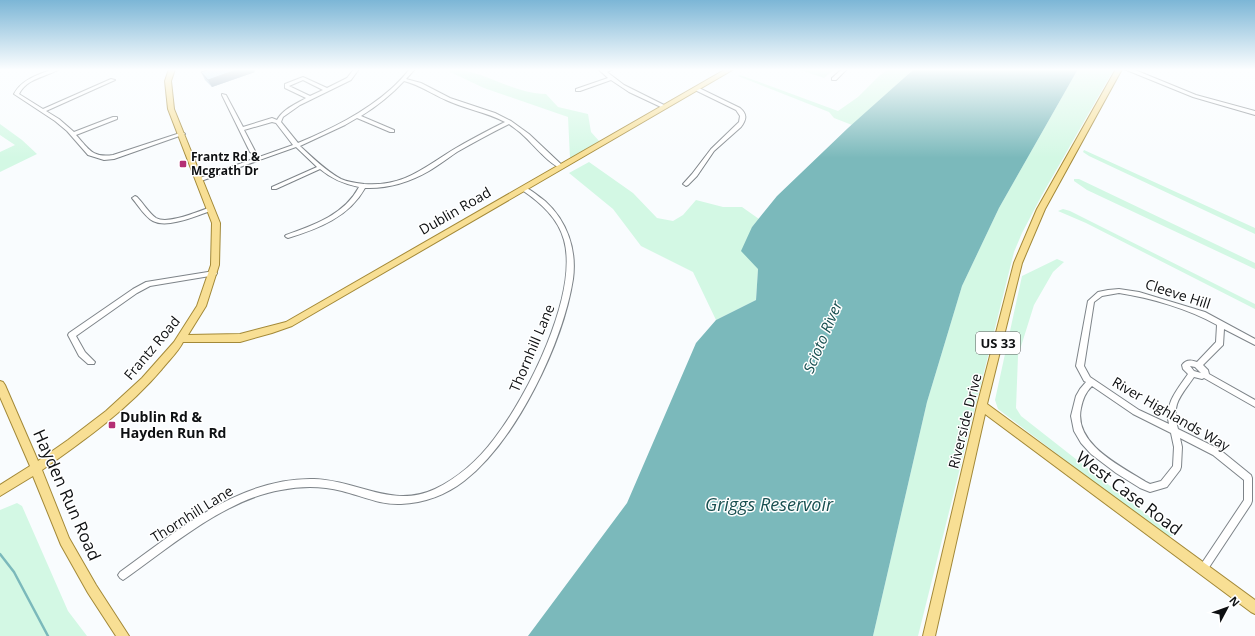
<svg xmlns="http://www.w3.org/2000/svg" width="1255" height="636" font-family="'Open Sans',sans-serif">
  <style>
    .green { fill: #d3f8e4 }
    .water { fill: #7bb9bb }
    .lines { fill: none; stroke-linecap: round; stroke-linejoin: round }
    .stream { stroke: #7bb9bb; stroke-width: 2.5 }
    .minor-casing { stroke: #7e8489; stroke-width: 2 }
    .major-casing { stroke: #a38938; stroke-width: 2 }
    .minor { fill: #fff; fill-rule: evenodd }
    .major { fill: #f8df94; fill-rule: evenodd }
    .wall { fill: #a2bed4 }
    .shaded-wall { fill: #849bad }
    .building { fill: #bcddf7; stroke: #849bad }
    .poi-dot { fill: #b42f74; stroke: #fff; stroke-width: 1.5 }
    .labels { text-anchor: middle; stroke-width: 3; stroke-linejoin: round; paint-order: stroke }
    .far-poi-label { font-size: 12px; font-weight: bold; fill: #0e1012; stroke: #fff; text-anchor: start }
    .shield { fill: #fff; stroke: #565859; stroke-width: 1 }
    .shield-label { font-size: 13px; font-weight: bold; fill: #0e1012 }
    .street-label { font-size: 14px; fill: #0e1012; stroke: #fff }
    .poi-label { font-size: 14px; font-weight: bold; fill: #0e1012; stroke: #fff; text-anchor: start }
    .water-label { font-size: 15px; font-style: italic; fill: #184f50; stroke: #fff }
    .near-street-label { font-size: 17px; fill: #0e1012; stroke: #fff }
    .near-water-label { font-size: 18px; font-style: italic; fill: #184f50; stroke: #fff }
  </style>
  <rect width="100%" height="100%" fill="#f9fcfe"/>
  <path class="green" d="M 450,69 C 482,69 513,94 546,94 L 558,107 L 588,114 L 591,132 L 600,142 L 570,158 L 568,117 L 484,88 L 450,72 Z
    M 797,69 L 835,69 L 824,78 Z
    M 889,69 L 914,69 L 852,125 L 834,118 L 829,112 L 738,76 L 740,75 L 838,111 L 858,97 L 880,75 Z
    M 1078,69 L 1114,69 L 1042,195 L 1022,233 L 1014,252 L 918,636 L 873,636 L 927,402 L 962,286 L 999,208 Z
    M 0,124 L 22,140 L 37,154 L 0,172 L 0,152 L 15,145 L 0,135 Z
    M 1084,150 L 1255,228 L 1255,234 L 1089,156 L 1083,152 Z
    M 589,162 L 633,193 L 657,218 L 673,221 L 683,215 L 696,200 L 723,207 L 742,207 L 759,219 L 752,227 L 758,269 L 756,300 L 716,320 L 693,272 L 641,246 L 613,209 L 569,173 Z
    M 1074,179 L 1079,179 L 1255,263 L 1255,269 L 1087,190 L 1074,181 Z
    M 1063,209 L 1070,211 L 1255,304 L 1255,309 L 1086,223 L 1058,211 Z
    M 1057,259 L 1064,262 L 1053,272 L 1034,305 L 1018,356 L 1016,408 L 1021,416 L 1174,536 L 1165,536 L 998,409 L 995,400 L 1022,276 Z
    M 17,503 L 22,506 L 68,611 L 87,636 L 0,636 L 0,510 Z"/>
  <path class="water" d="M 914,69 L 1078,69 L 999,208 L 962,286 L 927,402 L 873,636 L 528,636 L 627,503 L 696,343 L 716,320 L 756,300 L 758,269 L 741,251 L 752,227 L 777,196 L 848,128 Z"/>
  <g class="lines">
    <path class="stream" d="M 0,554 L 14,572 L 48,636"/>
    <defs>
      <path id="minor" d="M 53,69 L 60,69 C 46,77 27,78 19,94 L 43,109 L 111,79 L 115,80 L 46,111 L 59,119 L 74,132 L 113,117 L 117,117 L 117,119 L 76,135 C 89,149 92,158 113,155 L 180,133 L 184,133 L 185,134 L 114,159 L 104,160 L 88,155 L 67,131 L 55,121 L 14,94 C 22,79 38,75 53,69 Z
        M 354,69 L 359,69 L 351,80 L 300,105 L 283,117 L 281,122 L 298,143 C 331,129 364,113 391,89 C 398,83 404,76 410,69 L 415,69 L 406,79 L 421,83 L 450,98 L 495,113 L 511,121 L 529,134 L 564,167 L 563,168 C 553,169 532,143 524,136 C 519,131 514,128 509,124 C 491,133 474,142 457,152 C 448,158 439,165 429,171 C 410,182 387,189 365,188 C 349,217 318,229 288,238 L 286,237 L 285,236 L 286,235 C 314,225 344,215 359,187 C 344,184 332,179 320,169 L 276,189 L 272,189 L 272,187 L 317,167 L 296,147 L 201,181 L 197,181 L 197,179 L 293,145 L 276,123 L 272,122 L 244,130 L 255,151 L 252,153 L 250,152 L 222,95 L 222,94 L 226,95 L 243,127 L 272,118 L 277,120 C 283,109 296,104 306,98 L 285,88 L 285,84 L 303,77 L 327,88 L 347,78 ZM 303,80 L 323,90 L 310,96 L 289,86 ZM 404,81 C 420,85 432,94 446,100 C 465,109 486,112 505,122 C 488,130 472,139 456,148 C 424,167 405,187 364,184 C 356,183 348,182 341,179 C 326,171 312,157 300,146 L 345,125 L 357,118 L 390,132 L 394,132 L 394,130 L 361,116 C 377,106 391,95 404,81 Z
        M 598,69 L 613,69 L 607,72 L 624,85 L 668,107 L 663,108 L 629,92 L 611,80 L 580,91 L 576,91 L 576,89 L 608,78 Z
        M 842,69 L 847,69 L 836,80 L 832,80 L 832,78 Z
        M 1124,69 L 1135,70 L 1196,95 L 1255,111 L 1255,115 L 1193,97 Z
        M 695,88 L 699,88 L 740,108 C 747,114 747,119 741,127 L 714,151 L 697,176 L 688,185 L 686,186 L 683,184 L 692,174 L 711,149 L 739,122 L 740,116 L 736,110 L 695,90 Z
        M 524,187 C 532,190 538,196 545,201 C 567,221 577,249 573,279 C 563,343 516,441 464,481 C 446,495 424,503 401,504 C 380,505 362,496 342,491 C 322,486 301,486 281,490 C 226,499 171,546 126,578 L 123,580 L 120,578 L 118,575 L 120,572 C 177,531 240,477 314,479 C 357,480 392,509 435,489 C 458,478 479,459 494,439 C 527,397 579,294 564,240 C 558,218 541,203 522,190 L 522,188 Z
        M 135,196 L 137,197 C 143,203 149,213 156,218 C 168,225 199,211 211,207 L 214,209 L 213,210 C 198,215 168,229 153,221 C 145,217 138,205 132,198 Z
        M 214,271 L 217,273 L 216,275 L 150,286 L 137,293 L 76,336 L 85,352 L 95,362 L 94,364 L 88,364 L 79,356 L 68,335 L 69,333 L 133,289 L 146,282 Z
        M 1119,289 L 1139,292 L 1205,312 L 1255,339 L 1255,345 L 1224,329 L 1223,345 L 1203,365 L 1208,370 L 1209,374 L 1255,400 L 1255,407 L 1204,378 L 1202,379 L 1194,377 C 1180,397 1171,404 1178,429 L 1219,449 L 1251,475 L 1252,478 L 1252,501 L 1251,504 L 1206,572 L 1203,574 L 1200,572 L 1198,569 L 1244,500 L 1244,480 L 1213,455 L 1180,438 L 1182,447 L 1181,467 L 1180,470 L 1167,487 L 1150,492 L 1140,488 L 1116,473 L 1091,454 L 1081,443 L 1074,431 L 1071,416 L 1076,396 L 1080,389 L 1086,382 L 1084,381 L 1076,366 L 1088,301 L 1098,292 L 1108,290 ZM 1119,293 C 1151,298 1189,309 1217,325 L 1216,342 L 1197,362 C 1192,360 1186,359 1182,365 L 1183,369 L 1188,374 C 1177,390 1164,404 1169,424 L 1139,410 L 1090,377 L 1084,366 L 1094,302 L 1102,296 ZM 1190,366 L 1195,367 L 1201,373 L 1194,371 ZM 1092,386 L 1133,414 L 1171,433 L 1174,447 L 1173,466 L 1161,481 L 1150,484 L 1146,482 C 1121,466 1073,444 1081,408 C 1083,399 1085,393 1092,386 Z"/>
      <path id="major" d="M 169,69 L 175,69 L 171,81 L 174,109 L 220,223 L 219,265 L 206,306 L 188,335 L 240,334 L 286,322 L 726,69 L 734,69 L 292,326 L 272,333 L 240,342 L 183,342 C 178,352 169,360 162,369 C 128,409 85,440 42,470 L 69,538 L 96,585 L 129,636 L 116,636 L 88,593 L 61,545 L 33,476 L 0,496 L 0,485 L 30,466 L 0,397 L 0,381 L 3,382 L 5,385 L 38,461 L 68,440 L 106,411 L 142,378 L 174,342 L 197,306 L 211,265 L 212,223 L 168,109 L 165,81 Z
        M 1116,69 L 1122,69 L 1045,209 L 1022,263 L 987,404 L 1255,600 L 1255,614 L 1251,612 L 985,414 L 935,636 L 923,636 L 977,406 L 1014,263 L 1037,209 Z"/>
    </defs>
    <use href="#minor" class="minor-casing"/>
    <use href="#major" class="major-casing"/>
    <use href="#minor" class="minor"/>
    <use href="#major" class="major"/>
  </g>
  <path class="wall" d="M 254,71 L 255,72 L 212,87 L 205,80 L 201,72 Z"/>
  <path class="shaded-wall" d="M 239,69 L 258,69 L 254,71 L 255,72 L 212,87 L 208,80 Z"/>
  <path class="building" d="M 210,69 L 239,69 L 208,80 L 201,72 Z"/>
  <linearGradient id="sky" x2="0" y2="1"><stop stop-color="#7cb6d6"/><stop offset="0.44" stop-color="#fcfeff"/><stop offset="1" stop-color="#fcfeff" stop-opacity="0"/></linearGradient>
  <rect width="1255" height="158" fill="url(#sky)"/>
  <g class="poi-dot">
    <rect x="179" y="160" width="8" height="8" rx="2"/>
    <rect x="108" y="421" width="8" height="8" rx="2"/>
  </g>
  <g class="labels">
    <g class="far-poi-label">
      <text x="191" y="161">Frantz Rd &amp;<tspan x="191" dy="14">Mcgrath Dr</tspan></text>
    </g>
    <rect class="shield" x="976" y="332" width="44" height="22" rx="3"/>
    <g class="shield-label">
      <text x="998" y="348">US 33</text>
    </g>
    <g class="street-label">
      <text transform="translate(455 211) rotate(-30)" y="5">Dublin Road</text>
      <text transform="translate(1178 294) rotate(18)" y="5">Cleeve Hill</text>
      <text transform="translate(152 348) rotate(-50)" y="5">Frantz Road</text>
      <text transform="translate(532 348) rotate(-67)" y="5">Thornhill Lane</text>
      <text transform="translate(1171 414) rotate(30)" y="5">River Highlands Way</text>
      <text transform="translate(965 421) rotate(-76)" y="5">Riverside Drive</text>
      <text transform="translate(192 514) rotate(-32)" y="5">Thornhill Lane</text>
    </g>
    <g class="poi-label">
      <text x="120" y="422">Dublin Rd &amp;<tspan x="120" dy="16">Hayden Run Rd</tspan></text>
    </g>
    <g class="water-label">
      <text transform="translate(823 337) rotate(-67)" y="5">Scioto River</text>
    </g>
    <g class="near-street-label">
      <text transform="translate(1129 493) rotate(37)" y="6">West Case Road</text>
      <text transform="translate(67 495) rotate(66)" y="6">Hayden Run Road</text>
    </g>
    <g class="near-water-label">
      <text x="769" y="511">Griggs Reservoir</text>
    </g>
  </g>
  <g transform="translate(1227 608) rotate(49)" stroke="#ffffff" stroke-width="3" paint-order="stroke">
  <path d="M0-3L7 15L0 10L-7 15Z" fill="#0e1012"/>
  <text y="-6" font-size="11" font-weight="bold" text-anchor="middle" fill="#0e1012">N</text>
  </g>
</svg>
